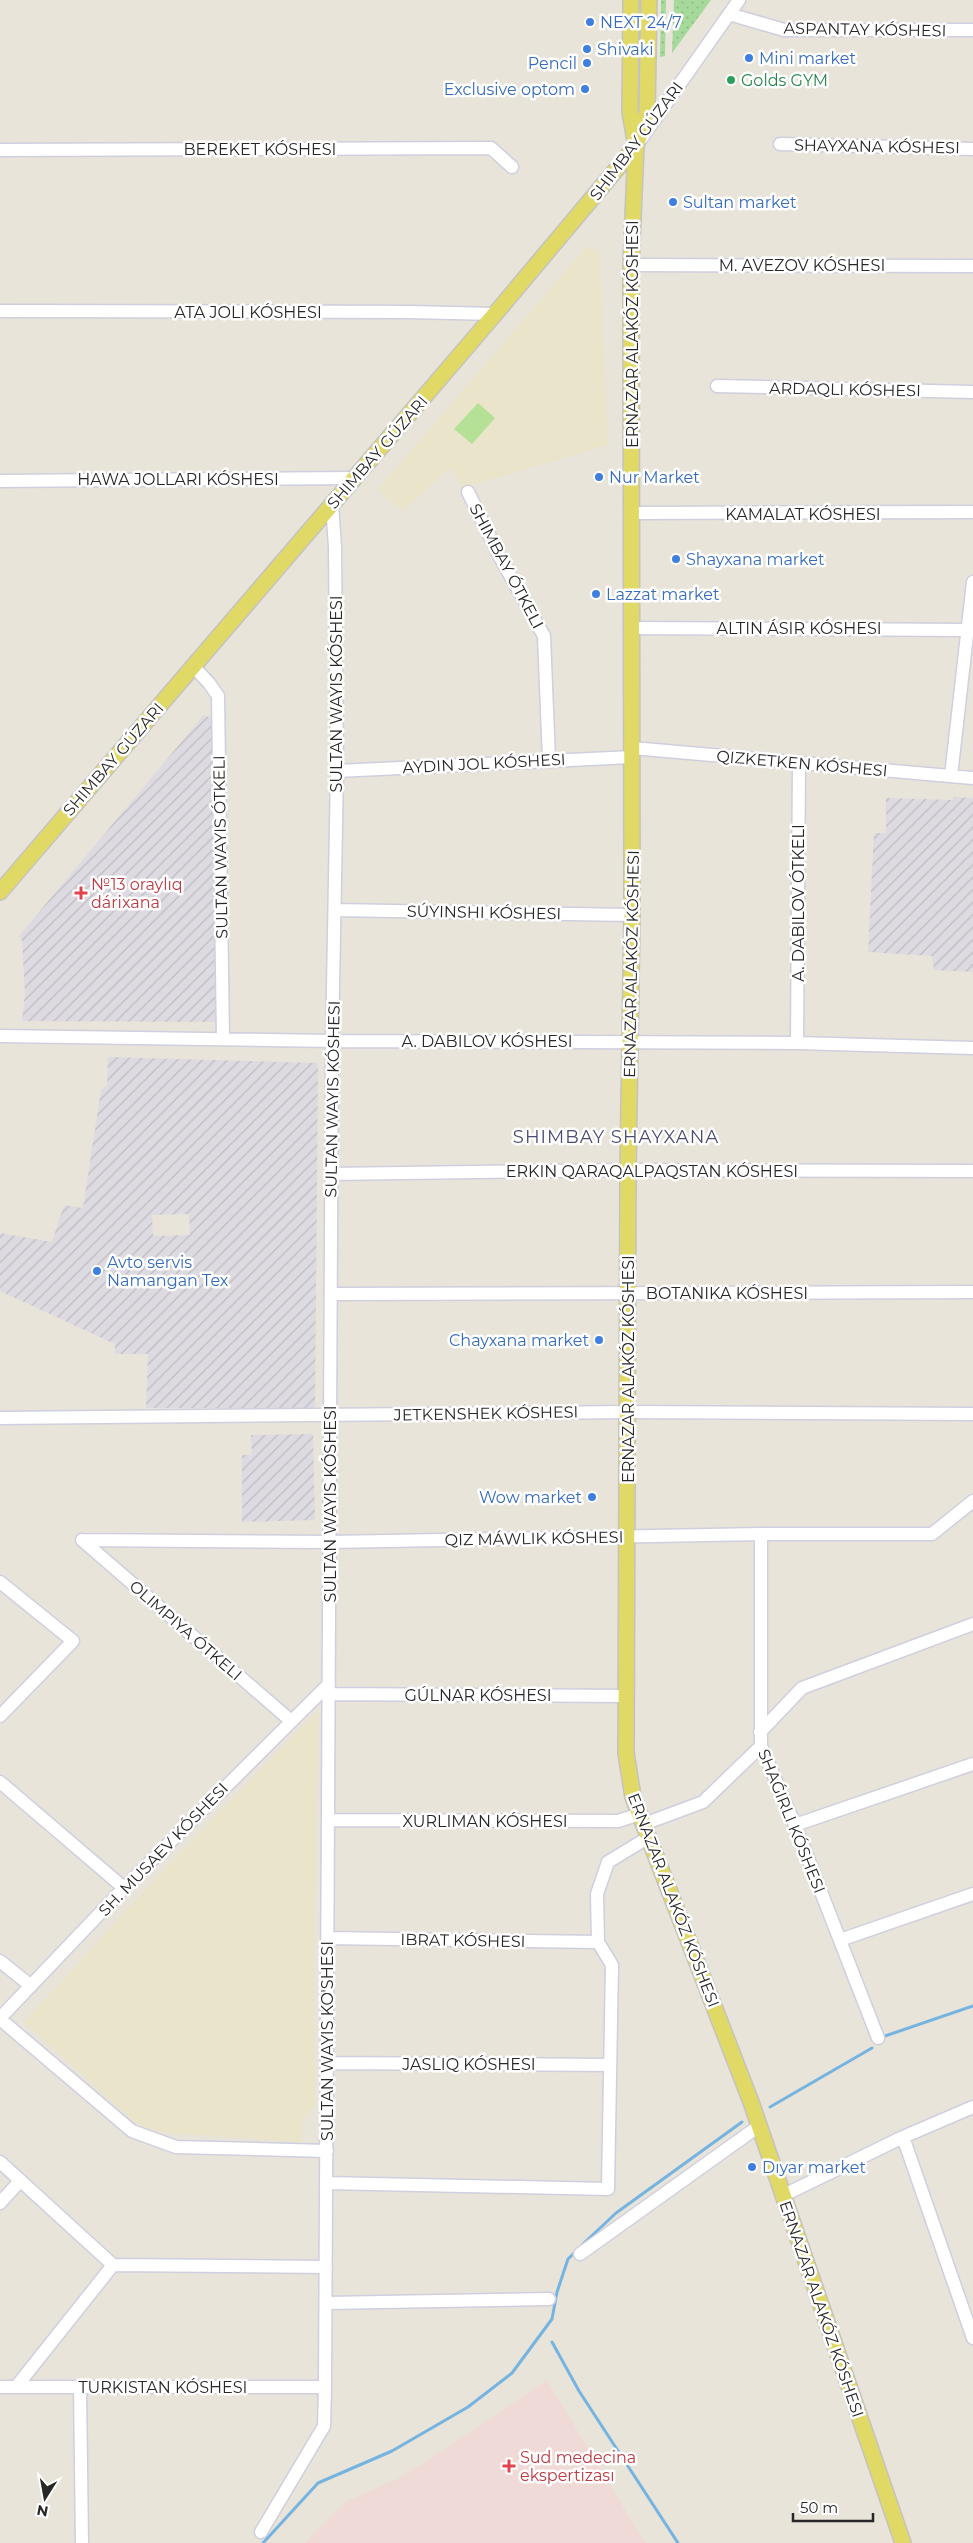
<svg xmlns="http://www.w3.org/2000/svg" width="973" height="2543" font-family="Montserrat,sans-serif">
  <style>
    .industrial { fill: url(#industrial-furrows); fill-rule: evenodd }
    .education { fill: #e9e4ca }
    .medical { fill: #efdad7 }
    .grass { fill: url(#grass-dots) }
    .pitch { fill: #b5e197 }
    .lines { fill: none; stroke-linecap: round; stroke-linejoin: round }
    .stream { stroke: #75b3e1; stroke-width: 3 }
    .minor-casing { stroke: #cfcfdf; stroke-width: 15 }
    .major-casing { stroke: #c3c3c3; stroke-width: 18 }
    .minor { stroke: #fff; stroke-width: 12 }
    .major { stroke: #e1d965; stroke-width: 15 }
    .shop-dot { fill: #3f7fe0; stroke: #fff; stroke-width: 2 }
    .leisure-dot { fill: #2e9e5b; stroke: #fff; stroke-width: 2 }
    .health-dot { fill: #e0444e; stroke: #fff; stroke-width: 2 }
    .labels { text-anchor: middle; stroke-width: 5; stroke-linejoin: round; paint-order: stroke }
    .shop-label { font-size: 16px; fill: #366cbe; stroke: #fff; text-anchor: start }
    .street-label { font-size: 16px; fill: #272727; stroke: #fff }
    .leisure-label { font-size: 16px; fill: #27864d; stroke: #fff; text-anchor: start }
    .health-label { font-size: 16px; fill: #be3a42; stroke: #fff; text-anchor: start }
    .neighbourhood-label { font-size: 18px; letter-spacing: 1px; fill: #4c4d72; stroke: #fff }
  </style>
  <defs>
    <pattern id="industrial-furrows" width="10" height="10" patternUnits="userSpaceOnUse" patternTransform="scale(1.25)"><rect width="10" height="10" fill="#dddae1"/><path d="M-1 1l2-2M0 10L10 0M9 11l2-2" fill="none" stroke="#bebbc1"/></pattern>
    <pattern id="grass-dots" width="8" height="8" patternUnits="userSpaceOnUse" patternTransform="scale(1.25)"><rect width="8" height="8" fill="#a6da9b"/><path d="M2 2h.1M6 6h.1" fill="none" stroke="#8fbb86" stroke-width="1.8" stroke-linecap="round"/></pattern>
  </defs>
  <rect width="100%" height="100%" fill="#e8e4d9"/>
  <path class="industrial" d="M 204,715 L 213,719 L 215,1022 L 22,1021 L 25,993 L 22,941 L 19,936 Z
    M 953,797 L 973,798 L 973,972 L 934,970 L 932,956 L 868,952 L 874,833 L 886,833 L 886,798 L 953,800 Z
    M 108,1057 L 318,1063 L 315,1408 L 146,1408 L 148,1354 L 115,1354 L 115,1344 L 0,1291 L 0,1233 L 52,1242 L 64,1205 L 83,1208 L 101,1090 L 107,1085 ZM 189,1214 L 190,1235 L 153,1236 L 152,1215 Z
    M 313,1434 L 315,1520 L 242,1522 L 242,1455 L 252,1455 L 251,1435 Z"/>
  <path class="education" d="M 587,246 L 600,253 L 608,445 L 462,488 L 450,468 L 403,511 L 377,490 Z
    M 319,1709 L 314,1967 L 315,2106 L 302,2121 L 302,2142 L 163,2133 L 136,2123 L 24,2022 L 159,1875 Z"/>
  <path class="medical" d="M 547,2380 L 645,2543 L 304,2543 L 345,2502 L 399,2478 L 438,2454 Z"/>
  <path class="grass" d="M 661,0 L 666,0 L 665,56 L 660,57 Z
    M 674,0 L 711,0 L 672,53 Z"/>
  <path class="pitch" d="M 478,403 L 495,418 L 472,444 L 454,429 Z"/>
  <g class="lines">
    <path class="stream" d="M 885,2036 L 973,2006
      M 770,2107 L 872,2048
      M 582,2245 L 616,2213 L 742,2122
      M 552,2342 L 579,2391 L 678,2543
      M 263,2543 L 318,2483 L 392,2451 L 468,2407 L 512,2373 L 552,2319 L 557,2292 L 568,2259 L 576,2251"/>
    <defs>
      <path id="minor" d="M 729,14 L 784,30 L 973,30
        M 641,139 L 739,0
        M 780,144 L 973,149
        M 0,150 L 491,148 L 512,167
        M 631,265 L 973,266
        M 0,311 L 410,312 L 495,314
        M 717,386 L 973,392
        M 0,481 L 355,478
        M 468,492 L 501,559 L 544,636 L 549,760
        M 632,513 L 973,512
        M 631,628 L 967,630
        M 193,666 L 209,683 L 218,696 L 223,1038
        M 632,748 L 973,778
        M 337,771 L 632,757
        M 951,776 L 973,582
        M 335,910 L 632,915
        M 0,1036 L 332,1041 L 797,1043 L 973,1048
        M 797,1043 L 799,762
        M 331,1174 L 628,1170 L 973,1171
        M 331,1294 L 973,1292
        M 0,1418 L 628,1412 L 973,1414
        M 761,1534 L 761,1746 L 795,1825 L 878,2038
        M 82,1540 L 330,1542 L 761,1534 L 932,1534 L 973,1501
        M 82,1540 L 290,1720
        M 0,1582 L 73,1641 L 0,1716
        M 329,1694 L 626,1696
        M 760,1732 L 802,1688 L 973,1624
        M 0,1782 L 124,1888
        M 328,1820 L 618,1821 L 640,1814
        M 644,1824 L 703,1802 L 761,1746
        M 795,1825 L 973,1764
        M 328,1938 L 598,1942
        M 840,1940 L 973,1894
        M 0,1961 L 31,1986
        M 0,2018 L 124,1888 L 329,1684
        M 0,2019 L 132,2131 L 176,2147 L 327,2151
        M 327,2063 L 610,2065
        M 903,2137 L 973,2338
        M 0,2162 L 113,2265 L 326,2267
        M 326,2183 L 608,2189 L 612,1965 L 598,1942 L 597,1894 L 608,1862 L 649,1837
        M 782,2196 L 903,2137 L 973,2107
        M 0,2203 L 20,2181
        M 580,2254 L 759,2126
        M 326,2303 L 549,2299
        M 0,2387 L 325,2387
        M 16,2387 L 113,2265
        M 80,2387 L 82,2543
        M 261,2532 L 324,2426 L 325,2387 L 332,1041 L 337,771 L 335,547 L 332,504"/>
      <path id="major" d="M 631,0 L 630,112 L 636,146 L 631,265 L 632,915 L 628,1170 L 626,1753 L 633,1797 L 751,2102 L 903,2543
        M 0,892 L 495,314 L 636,146 L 647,112 L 649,0"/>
    </defs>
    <use href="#minor" class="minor-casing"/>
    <use href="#major" class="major-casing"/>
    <use href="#minor" class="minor"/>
    <use href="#major" class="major"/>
  </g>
  <g class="shop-dot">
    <circle cx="590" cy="22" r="5"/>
    <circle cx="587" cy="49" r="5"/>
    <circle cx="749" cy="58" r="5"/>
    <circle cx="587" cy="63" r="5"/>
    <circle cx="585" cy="89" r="5"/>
    <circle cx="673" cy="202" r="5"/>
    <circle cx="599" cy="477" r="5"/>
    <circle cx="676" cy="559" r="5"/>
    <circle cx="596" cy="594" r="5"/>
    <circle cx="97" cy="1271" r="5"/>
    <circle cx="599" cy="1340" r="5"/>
    <circle cx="592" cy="1497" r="5"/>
    <circle cx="752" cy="2167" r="5"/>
  </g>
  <circle class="leisure-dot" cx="731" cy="80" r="5"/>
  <g class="health-dot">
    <path d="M78.5 885.5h5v5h5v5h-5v5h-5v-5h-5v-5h5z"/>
    <path d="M506.5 2458.5h5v5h5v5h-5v5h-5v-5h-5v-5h5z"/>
  </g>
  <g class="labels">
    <g class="shop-label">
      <text x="600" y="28">NEXT 24/7</text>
      <text x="597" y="55">Shivaki</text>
      <text x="759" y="64">Mini market</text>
      <text x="577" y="69" text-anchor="end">Pencil</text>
      <text x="575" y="95" text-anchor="end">Exclusive optom</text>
      <text x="683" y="208">Sultan market</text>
      <text x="609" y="483">Nur Market</text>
      <text x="686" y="565">Shayxana market</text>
      <text x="606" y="600">Lazzat market</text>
      <text x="107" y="1268">Avto servis<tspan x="107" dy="18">Namangan Tex</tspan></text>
      <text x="589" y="1346" text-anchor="end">Chayxana market</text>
      <text x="582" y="1503" text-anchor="end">Wow market</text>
      <text x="762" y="2173">Dıyar market</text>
    </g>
    <g class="street-label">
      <text transform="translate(865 29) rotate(1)" y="6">ASPANTAY KÓSHESI</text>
      <text transform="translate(636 141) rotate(-53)" y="6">SHIMBAY GÚZARI</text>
      <text transform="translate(877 146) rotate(1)" y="6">SHAYXANA KÓSHESI</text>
      <text x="260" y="155">BEREKET KÓSHESI</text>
      <text x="802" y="271">M. AVEZOV KÓSHESI</text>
      <text x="248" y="318">ATA JOLI KÓSHESI</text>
      <text transform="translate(632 334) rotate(-90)" y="6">ERNAZAR ALAKÓZ KÓSHESI</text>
      <text transform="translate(845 389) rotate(1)" y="6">ARDAQLI KÓSHESI</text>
      <text transform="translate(377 452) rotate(-49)" y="6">SHIMBAY GÚZARI</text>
      <text x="178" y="485">HAWA JOLLARI KÓSHESI</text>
      <text x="803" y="520">KAMALAT KÓSHESI</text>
      <text transform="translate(507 566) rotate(62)" y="6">SHIMBAY ÓTKELI</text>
      <text x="799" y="634">ALTIN ÁSIR KÓSHESI</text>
      <text transform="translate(336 694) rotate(-90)" y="6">SULTAN WAYIS KÓSHESI</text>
      <text transform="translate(113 759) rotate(-49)" y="6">SHIMBAY GÚZARI</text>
      <text transform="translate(484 763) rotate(-3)" y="6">AYDIN JOL KÓSHESI</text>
      <text transform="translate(802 763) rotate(5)" y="6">QIZKETKEN KÓSHESI</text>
      <text transform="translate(220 847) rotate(-91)" y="6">SULTAN WAYIS ÓTKELI</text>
      <text transform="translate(798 903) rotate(-90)" y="6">A. DABILOV ÓTKELI</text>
      <text transform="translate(484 912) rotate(1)" y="6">SÚYINSHI KÓSHESI</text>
      <text transform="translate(631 964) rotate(-89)" y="6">ERNAZAR ALAKÓZ KÓSHESI</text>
      <text x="487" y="1047">A. DABILOV KÓSHESI</text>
      <text transform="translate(332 1099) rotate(-89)" y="6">SULTAN WAYIS KÓSHESI</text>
      <text x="652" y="1177">ERKIN QARAQALPAQSTAN KÓSHESI</text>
      <text x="727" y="1299">BOTANIKA KÓSHESI</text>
      <text transform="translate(628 1369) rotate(-90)" y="6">ERNAZAR ALAKÓZ KÓSHESI</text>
      <text transform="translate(486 1413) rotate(-1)" y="6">JETKENSHEK KÓSHESI</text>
      <text transform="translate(330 1504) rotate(-90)" y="6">SULTAN WAYIS KÓSHESI</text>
      <text transform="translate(534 1538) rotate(-1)" y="6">QIZ MÁWLIK KÓSHESI</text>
      <text transform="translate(186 1630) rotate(41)" y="6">OLIMPIYA ÓTKELI</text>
      <text x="478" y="1701">GÚLNAR KÓSHESI</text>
      <text x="485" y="1827">XURLIMAN KÓSHESI</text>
      <text transform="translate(792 1821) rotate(68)" y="6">SHAǴIRLI KÓSHESI</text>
      <text transform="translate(163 1849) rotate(-46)" y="6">SH. MUSAEV KÓSHESI</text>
      <text transform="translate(674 1900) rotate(69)" y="6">ERNAZAR ALAKÓZ KÓSHESI</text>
      <text transform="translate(463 1940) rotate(1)" y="6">IBRAT KÓSHESI</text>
      <text transform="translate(327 2041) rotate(-90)" y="6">SULTAN WAYIS KO'SHESI</text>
      <text x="469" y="2070">JASLIQ KÓSHESI</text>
      <text transform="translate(822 2309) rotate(71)" y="6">ERNAZAR ALAKÓZ KÓSHESI</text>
      <text x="163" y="2393">TURKISTAN KÓSHESI</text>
    </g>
    <g class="leisure-label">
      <text x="741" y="86">Golds GYM</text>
    </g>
    <g class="health-label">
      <text x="91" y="890">№13 oraylıq<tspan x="91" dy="18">dárixana</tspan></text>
      <text x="520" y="2463">Sud medecina<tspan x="520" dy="18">ekspertizası</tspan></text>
    </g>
    <g class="neighbourhood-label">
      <text x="616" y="1143">SHIMBAY SHAYXANA</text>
    </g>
  </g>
  <g transform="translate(45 2498) rotate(191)" stroke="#ffffff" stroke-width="4" paint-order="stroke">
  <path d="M0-4L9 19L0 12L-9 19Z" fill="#272727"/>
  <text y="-8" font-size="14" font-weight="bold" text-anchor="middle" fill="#272727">N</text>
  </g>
  <path d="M793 2513v8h80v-8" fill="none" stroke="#272727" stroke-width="2.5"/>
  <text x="800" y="2513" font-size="15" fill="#272727" stroke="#ffffff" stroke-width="4" paint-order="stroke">50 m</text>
</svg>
